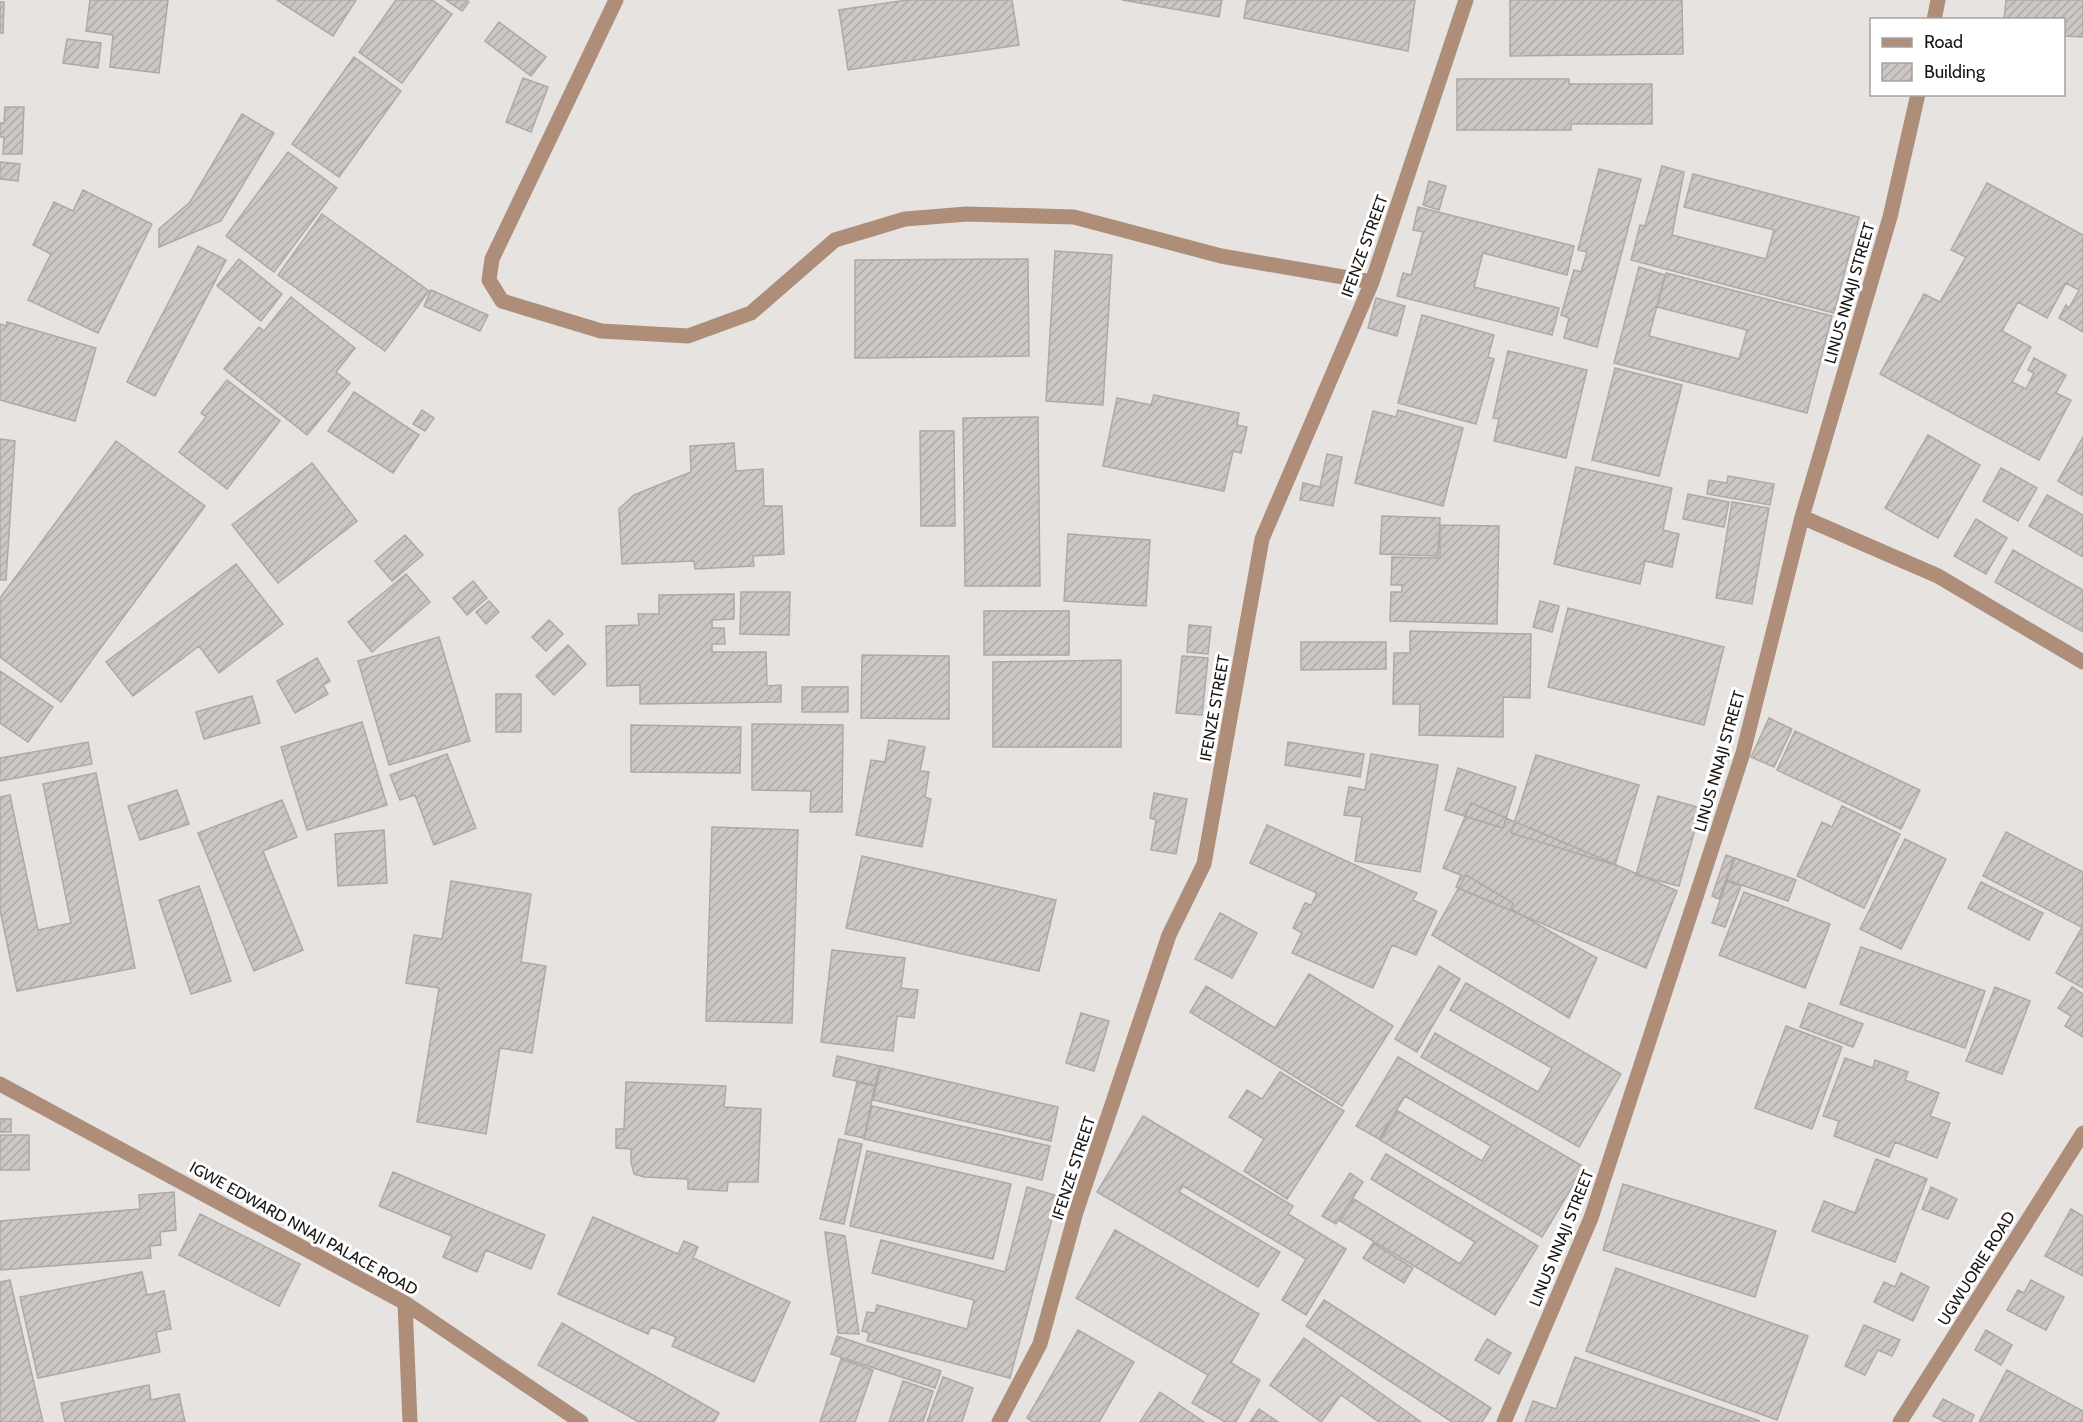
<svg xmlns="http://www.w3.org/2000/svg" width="2083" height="1422" font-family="Cabin,sans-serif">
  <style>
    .building { fill: url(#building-hatch); stroke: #aea9a7; stroke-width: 1.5 }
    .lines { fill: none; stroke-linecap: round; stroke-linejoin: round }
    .minor { stroke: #ae8d79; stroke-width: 15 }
    .tertiary { stroke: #ae8d79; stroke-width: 15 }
    .labels { text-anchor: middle; stroke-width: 6; stroke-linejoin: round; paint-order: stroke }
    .street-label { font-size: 16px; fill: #181615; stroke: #fff }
  </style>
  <defs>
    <pattern id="building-hatch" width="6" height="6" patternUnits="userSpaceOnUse" patternTransform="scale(1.5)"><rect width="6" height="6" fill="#ccc7c4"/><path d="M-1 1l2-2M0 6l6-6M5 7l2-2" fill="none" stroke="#aeaaa8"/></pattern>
  </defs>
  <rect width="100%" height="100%" fill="#e7e3e0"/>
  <path class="building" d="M 90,0 L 168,0 L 159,73 L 110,67 L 113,35 L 86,31 Z
    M 277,0 L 356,0 L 333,36 Z
    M 396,0 L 432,0 L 452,14 L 402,83 L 359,52 Z
    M 446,0 L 466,0 L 469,2 L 462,11 Z
    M 907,0 L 1012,0 L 1019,45 L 848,70 L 839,10 Z
    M 1122,0 L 1222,0 L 1219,17 Z
    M 1247,0 L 1415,0 L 1408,51 L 1244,18 Z
    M 1510,0 L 1682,0 L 1683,54 L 1510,56 Z
    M 2006,0 L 2083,0 L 2083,37 L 2064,36 L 2064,20 L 2004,20 Z
    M 0,2 L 4,2 L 3,33 L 0,33 Z
    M 499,22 L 546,57 L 531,76 L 485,41 Z
    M 67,39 L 101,43 L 98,68 L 63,63 Z
    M 354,57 L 401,91 L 339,177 L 292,144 Z
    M 523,78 L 548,87 L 531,132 L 506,122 Z
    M 1457,79 L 1569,79 L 1569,84 L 1652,84 L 1652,124 L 1571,124 L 1571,130 L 1457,130 Z
    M 5,107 L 24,107 L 22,154 L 3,154 L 4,137 L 0,137 L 0,123 L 4,123 Z
    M 242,114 L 274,133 L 221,221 L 159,247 L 159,229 L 190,202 Z
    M 288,152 L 337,188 L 274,272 L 226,236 Z
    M 0,162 L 20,164 L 18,181 L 0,179 Z
    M 1662,166 L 1684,172 L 1672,235 L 1766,259 L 1774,230 L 1684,207 L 1693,174 L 1859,217 L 1834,313 L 1631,260 L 1640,225 L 1645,226 Z
    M 1599,169 L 1641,179 L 1597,347 L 1564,338 L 1569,318 L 1561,315 L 1574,270 L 1581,272 L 1587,252 L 1578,250 Z
    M 1429,181 L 1446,186 L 1439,210 L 1423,205 Z
    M 1987,183 L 2083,235 L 2083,332 L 2059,318 L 2066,305 L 2069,308 L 2079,290 L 2066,283 L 2047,318 L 2018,302 L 2002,331 L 2031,347 L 2012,382 L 2026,389 L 2034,373 L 2028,370 L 2034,358 L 2066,375 L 2056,393 L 2071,400 L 2039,460 L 1880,374 L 1924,294 L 1940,302 L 1966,257 L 1951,250 Z
    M 83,190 L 152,224 L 98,333 L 28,300 L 51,254 L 33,245 L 54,202 L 73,211 Z
    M 1418,207 L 1574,246 L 1567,275 L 1483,253 L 1474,287 L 1559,308 L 1552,335 L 1397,296 L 1403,273 L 1411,275 L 1423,232 L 1413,230 Z
    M 322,214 L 429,291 L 385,351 L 278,275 Z
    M 198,246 L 226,260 L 155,396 L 127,382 Z
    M 1055,251 L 1112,255 L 1103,405 L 1046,401 Z
    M 239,259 L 282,294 L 261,321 L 217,286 Z
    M 1028,259 L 1029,356 L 855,358 L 855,260 Z
    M 1639,267 L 1665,275 L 1649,336 L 1739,359 L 1747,330 L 1657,307 L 1666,273 L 1832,316 L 1807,413 L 1614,363 Z
    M 431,290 L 488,315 L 480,331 L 424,306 Z
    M 291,297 L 355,348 L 336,372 L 350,383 L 307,435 L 224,369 L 259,327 L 264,331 Z
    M 1376,298 L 1405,306 L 1397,336 L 1368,328 Z
    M 1422,315 L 1494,335 L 1488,357 L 1494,359 L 1476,424 L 1398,403 Z
    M 7,322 L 96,348 L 75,421 L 0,400 L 0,324 L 6,326 Z
    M 1508,351 L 1587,370 L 1566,458 L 1494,441 L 1499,419 L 1493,418 Z
    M 1615,368 L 1682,385 L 1659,476 L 1592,460 Z
    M 227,380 L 280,421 L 227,489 L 179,452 L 206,417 L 201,413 Z
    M 354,392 L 419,435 L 393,473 L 328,431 Z
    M 1154,395 L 1239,413 L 1237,425 L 1247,427 L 1241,453 L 1233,451 L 1224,491 L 1103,466 L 1117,398 L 1151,405 Z
    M 422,410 L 434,418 L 425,431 L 413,424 Z
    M 1398,410 L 1463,428 L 1443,506 L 1355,483 L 1373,411 L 1396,417 Z
    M 1038,417 L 1040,586 L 965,586 L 963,418 Z
    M 920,431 L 954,431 L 955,526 L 921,526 Z
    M 1928,435 L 1980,465 L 1938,538 L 1885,508 Z
    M 2083,437 L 2083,496 L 2058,481 Z
    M 0,439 L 15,441 L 6,580 L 0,580 Z
    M 116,441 L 205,506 L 61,702 L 0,657 L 0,598 Z
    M 734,443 L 736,471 L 763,469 L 764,506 L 782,506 L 784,554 L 753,556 L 754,566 L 695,569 L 694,561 L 622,564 L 619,509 L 634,495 L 691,472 L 690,446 Z
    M 1327,454 L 1342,457 L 1333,506 L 1300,500 L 1303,483 L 1320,487 Z
    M 312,463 L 357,521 L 278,583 L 232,525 Z
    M 1576,467 L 1672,488 L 1663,530 L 1679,534 L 1672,567 L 1645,561 L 1640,584 L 1554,564 Z
    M 2001,468 L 2037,488 L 2018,521 L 1983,501 Z
    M 1728,476 L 1774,484 L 1770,505 L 1707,494 L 1709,480 L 1727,483 Z
    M 1688,494 L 1729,502 L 1724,527 L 1683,519 Z
    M 2047,495 L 2083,515 L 2083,557 L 2029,526 Z
    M 1732,502 L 1769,508 L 1752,604 L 1716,598 Z
    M 1382,516 L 1440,518 L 1438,556 L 1380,554 Z
    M 1976,519 L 2007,538 L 1986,574 L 1954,556 Z
    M 1440,525 L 1499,526 L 1497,624 L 1390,621 L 1391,592 L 1402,592 L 1402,585 L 1391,585 L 1392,557 L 1440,558 Z
    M 1068,534 L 1150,540 L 1146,606 L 1064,601 Z
    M 405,535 L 423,555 L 392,581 L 375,561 Z
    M 2013,550 L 2083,590 L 2083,632 L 1995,582 Z
    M 236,564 L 283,624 L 219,673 L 199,646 L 133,696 L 106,662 Z
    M 406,574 L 430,602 L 372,652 L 348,622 Z
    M 473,581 L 487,598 L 467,615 L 453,598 Z
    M 741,592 L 790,592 L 789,635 L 740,634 Z
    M 734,594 L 734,619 L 712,620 L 712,628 L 724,628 L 725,644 L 712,644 L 712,652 L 766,652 L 767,686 L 781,685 L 781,702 L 640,704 L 640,685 L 607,686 L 606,626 L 639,625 L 638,614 L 659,614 L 659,595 Z
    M 489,601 L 499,612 L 486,624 L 476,612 Z
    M 1540,601 L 1559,606 L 1552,632 L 1533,627 Z
    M 1568,608 L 1724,647 L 1704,725 L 1548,687 Z
    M 984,611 L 1069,611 L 1069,655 L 984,655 Z
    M 549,620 L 563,634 L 546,651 L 532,637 Z
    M 1189,625 L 1211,627 L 1208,654 L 1187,652 Z
    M 1410,631 L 1531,634 L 1530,698 L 1503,697 L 1503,737 L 1419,735 L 1420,704 L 1393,704 L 1394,653 L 1410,653 Z
    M 439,637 L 470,741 L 389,765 L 358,661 Z
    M 1301,642 L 1386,642 L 1386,669 L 1301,670 Z
    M 568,645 L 586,664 L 554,695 L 536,676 Z
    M 862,655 L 949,656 L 949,719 L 861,718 Z
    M 1182,656 L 1208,658 L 1202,715 L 1176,713 Z
    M 317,658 L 330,681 L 323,685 L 328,694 L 295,713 L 277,681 Z
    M 1121,660 L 1121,747 L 993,747 L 993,662 Z
    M 0,671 L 53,707 L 28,742 L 0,723 Z
    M 802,687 L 848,687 L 848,712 L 802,712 Z
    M 496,694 L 521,694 L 521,732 L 496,732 Z
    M 252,696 L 260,723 L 204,739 L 196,712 Z
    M 1769,718 L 1792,729 L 1774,767 L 1751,757 Z
    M 362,722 L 387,805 L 307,830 L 281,747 Z
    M 752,724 L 843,725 L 842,812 L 810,812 L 811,791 L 752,790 Z
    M 631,725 L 741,727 L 740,773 L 631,772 Z
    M 1795,731 L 1920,790 L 1901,829 L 1777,770 Z
    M 889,740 L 925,747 L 920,771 L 929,772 L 925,797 L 931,799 L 922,847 L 856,835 L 871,760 L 885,762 Z
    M 88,742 L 92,764 L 0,781 L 0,758 Z
    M 1288,742 L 1364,754 L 1360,777 L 1285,765 Z
    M 447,754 L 476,828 L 434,845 L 415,795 L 400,800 L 390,775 Z
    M 1371,754 L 1438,765 L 1420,872 L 1355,861 L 1362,817 L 1344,815 L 1349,787 L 1365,790 Z
    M 1536,755 L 1639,785 L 1615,865 L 1511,833 Z
    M 1458,768 L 1516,787 L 1503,828 L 1445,810 Z
    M 96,773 L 135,968 L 17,991 L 0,910 L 0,797 L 10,795 L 38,930 L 71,923 L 43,784 Z
    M 177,790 L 189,824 L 140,840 L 128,806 Z
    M 1154,793 L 1187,799 L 1176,854 L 1151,850 L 1156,820 L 1150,818 Z
    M 1658,796 L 1701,808 L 1679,886 L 1636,875 Z
    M 282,800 L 297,837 L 263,851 L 303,950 L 254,971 L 198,833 Z
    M 1471,803 L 1677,891 L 1646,968 L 1456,887 L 1461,875 L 1443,868 Z
    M 1842,806 L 1900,834 L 1864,908 L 1797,876 L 1822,822 L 1832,827 Z
    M 1267,825 L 1417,893 L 1413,900 L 1437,911 L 1416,955 L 1392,945 L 1373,988 L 1292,953 L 1302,933 L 1293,928 L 1305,903 L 1311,905 L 1317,893 L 1250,863 Z
    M 712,827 L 798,830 L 792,1023 L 706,1021 Z
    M 384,830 L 387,883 L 338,886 L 335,834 Z
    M 2006,832 L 2083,872 L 2083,928 L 1983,876 Z
    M 1905,839 L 1946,859 L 1901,949 L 1860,929 Z
    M 1726,855 L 1734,858 L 1719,899 L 1712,896 Z
    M 862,856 L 1056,900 L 1039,971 L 846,928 Z
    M 1735,858 L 1796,880 L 1788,901 L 1727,880 Z
    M 1466,875 L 1513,903 L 1511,909 L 1597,958 L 1569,1018 L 1432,935 Z
    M 451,881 L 531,894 L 521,962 L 546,966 L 532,1053 L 500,1048 L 486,1134 L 417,1122 L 439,988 L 406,983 L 414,935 L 442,939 Z
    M 1727,881 L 1741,886 L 1725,927 L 1712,923 Z
    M 1981,882 L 2043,913 L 2029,940 L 1968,908 Z
    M 199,886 L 231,981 L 191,994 L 159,900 Z
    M 1744,892 L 1830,924 L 1805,988 L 1719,955 Z
    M 1220,913 L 1257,933 L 1232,978 L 1195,959 Z
    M 2081,929 L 2083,930 L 2083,988 L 2056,973 Z
    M 1861,947 L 1985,991 L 1965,1048 L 1840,1004 Z
    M 832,950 L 905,958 L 901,988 L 918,990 L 914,1018 L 897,1016 L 893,1051 L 821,1042 Z
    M 1439,966 L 1460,979 L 1417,1052 L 1395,1039 Z
    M 1309,974 L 1393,1026 L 1342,1106 L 1190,1012 L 1206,986 L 1275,1028 Z
    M 1466,983 L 1621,1074 L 1579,1147 L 1421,1057 L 1435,1033 L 1538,1092 L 1552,1068 L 1450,1010 Z
    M 1995,987 L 2030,1001 L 2002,1074 L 1966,1061 Z
    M 2072,987 L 2083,994 L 2083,1037 L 2065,1026 L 2071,1016 L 2058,1008 Z
    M 1809,1003 L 1863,1024 L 1853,1047 L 1800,1027 Z
    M 1081,1013 L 1109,1021 L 1094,1071 L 1066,1063 Z
    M 1786,1026 L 1842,1047 L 1812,1129 L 1755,1108 Z
    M 837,1056 L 880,1066 L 875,1085 L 833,1076 Z
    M 1398,1057 L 1584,1167 L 1542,1237 L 1380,1140 L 1398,1111 L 1482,1161 L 1491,1146 L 1405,1096 L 1379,1139 L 1356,1126 Z
    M 1845,1058 L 1873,1068 L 1875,1060 L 1908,1072 L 1905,1080 L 1939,1093 L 1930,1116 L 1950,1123 L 1937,1158 L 1895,1142 L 1889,1157 L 1834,1136 L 1839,1121 L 1823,1116 Z
    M 881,1066 L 1058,1107 L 1051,1141 L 873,1100 Z
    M 1280,1072 L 1344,1111 L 1287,1199 L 1244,1171 L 1264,1139 L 1229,1117 L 1247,1090 L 1262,1099 Z
    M 626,1082 L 726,1086 L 724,1107 L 761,1109 L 758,1182 L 728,1182 L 727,1191 L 688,1189 L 688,1179 L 644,1177 L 634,1174 L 631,1162 L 631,1149 L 616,1148 L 616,1129 L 624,1129 Z
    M 857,1082 L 875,1086 L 864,1138 L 845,1134 Z
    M 872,1106 L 1050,1146 L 1042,1180 L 864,1139 Z
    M 1143,1116 L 1293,1206 L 1288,1214 L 1346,1249 L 1306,1315 L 1282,1300 L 1306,1259 L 1183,1186 L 1179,1192 L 1280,1252 L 1258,1287 L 1097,1192 Z
    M 0,1119 L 11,1119 L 11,1132 L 0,1132 Z
    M 0,1135 L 29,1135 L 29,1170 L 0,1170 Z
    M 839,1139 L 862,1144 L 844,1224 L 820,1219 Z
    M 867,1151 L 1011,1184 L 993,1259 L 850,1226 Z
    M 1386,1154 L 1538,1246 L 1495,1315 L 1340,1221 L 1354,1199 L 1460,1264 L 1475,1242 L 1371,1179 Z
    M 1876,1159 L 1927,1179 L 1895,1262 L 1812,1231 L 1824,1201 L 1855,1213 Z
    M 393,1172 L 545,1235 L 531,1269 L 486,1250 L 477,1272 L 443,1257 L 452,1236 L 379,1206 Z
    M 1350,1173 L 1363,1182 L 1336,1224 L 1322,1216 Z
    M 1623,1184 L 1776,1231 L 1755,1297 L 1603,1250 Z
    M 1027,1187 L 1058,1196 L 1010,1378 L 867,1341 L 869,1333 L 862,1331 L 867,1312 L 875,1313 L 877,1305 L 967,1329 L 974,1300 L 872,1273 L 881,1240 L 1005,1272 Z
    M 1931,1187 L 1957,1199 L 1948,1219 L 1922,1209 Z
    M 174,1192 L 176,1230 L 160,1232 L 161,1245 L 150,1246 L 151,1258 L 0,1270 L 0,1221 L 140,1209 L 139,1195 Z
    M 2071,1209 L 2083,1216 L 2083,1276 L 2045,1256 Z
    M 200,1214 L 300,1264 L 279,1306 L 179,1255 Z
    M 593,1217 L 678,1254 L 684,1241 L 698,1247 L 693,1258 L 790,1302 L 754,1382 L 672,1346 L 676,1337 L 651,1327 L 648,1334 L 558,1294 Z
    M 1115,1230 L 1259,1314 L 1231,1363 L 1260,1380 L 1236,1422 L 1225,1422 L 1192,1403 L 1208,1375 L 1076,1298 Z
    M 825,1232 L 845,1236 L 859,1334 L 838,1333 Z
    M 1373,1243 L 1413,1268 L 1404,1283 L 1363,1258 Z
    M 1616,1268 L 1808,1336 L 1777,1420 L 1586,1351 Z
    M 142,1272 L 147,1295 L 164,1291 L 171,1329 L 156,1332 L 160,1352 L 38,1378 L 20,1297 Z
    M 1901,1273 L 1929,1287 L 1913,1321 L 1874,1302 L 1884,1282 L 1895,1287 Z
    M 10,1280 L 43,1422 L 0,1422 L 0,1282 Z
    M 2031,1280 L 2064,1297 L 2046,1330 L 2007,1310 L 2018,1290 L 2024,1293 Z
    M 1324,1300 L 1491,1408 L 1482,1422 L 1452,1422 L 1306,1326 Z
    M 562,1323 L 719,1413 L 714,1422 L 639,1422 L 538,1365 Z
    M 1864,1325 L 1900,1340 L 1892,1356 L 1878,1350 L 1865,1375 L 1845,1366 Z
    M 1078,1330 L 1134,1362 L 1099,1422 L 1033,1422 L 1027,1418 Z
    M 1986,1330 L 2012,1345 L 2001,1365 L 1975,1350 Z
    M 837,1336 L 941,1371 L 935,1388 L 831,1354 Z
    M 1304,1338 L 1421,1422 L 1379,1422 L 1341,1395 L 1321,1422 L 1270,1385 Z
    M 1487,1339 L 1511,1353 L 1499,1374 L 1475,1360 Z
    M 1575,1357 L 1760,1421 L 1525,1422 L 1533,1401 L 1556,1409 Z
    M 841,1359 L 873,1370 L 855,1422 L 820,1422 Z
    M 2007,1370 L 2083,1411 L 2083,1422 L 1979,1422 Z
    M 943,1377 L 973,1388 L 962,1422 L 927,1422 Z
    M 903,1381 L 933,1391 L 923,1422 L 889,1422 Z
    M 149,1385 L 151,1400 L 179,1394 L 185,1422 L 65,1422 L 61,1403 Z
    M 1160,1392 L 1204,1422 L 1140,1422 Z
    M 1943,1399 L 1974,1415 L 1971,1422 L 1945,1422 L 1933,1416 Z
    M 1259,1409 L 1278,1422 L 1250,1422 Z"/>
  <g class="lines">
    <path class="minor" d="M 616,0 L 492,259 L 489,280 L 502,301 L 601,331 L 688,336 L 751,313 L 835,240 L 905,219 L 967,214 L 1074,217 L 1221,256 L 1372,282
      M 1934,20 L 1938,0
      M 1802,517 L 1938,576 L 2083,662
      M 0,1084 L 405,1303 L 581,1422
      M 405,1303 L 410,1422
      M 999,1422 L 1040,1344 L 1076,1212 L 1169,935 L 1204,864 L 1262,539 L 1372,282 L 1466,0
      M 1504,1422 L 1591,1218 L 1743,753 L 1802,517 L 1890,217 L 1918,94"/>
    <path class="tertiary" d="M 1900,1422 L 2083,1133"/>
  </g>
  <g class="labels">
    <g class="street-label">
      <text transform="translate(1364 246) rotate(-70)" y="6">IFENZE STREET</text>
      <text transform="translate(1849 293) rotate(-74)" y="6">LINUS NNAJI STREET</text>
      <text transform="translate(1214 708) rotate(-80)" y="6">IFENZE STREET</text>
      <text transform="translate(1719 761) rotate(-74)" y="6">LINUS NNAJI STREET</text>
      <text transform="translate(1073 1168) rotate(-72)" y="6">IFENZE STREET</text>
      <text transform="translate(304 1228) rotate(29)" y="6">IGWE EDWARD NNAJI PALACE ROAD</text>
      <text transform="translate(1561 1238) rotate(-68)" y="6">LINUS NNAJI STREET</text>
      <text transform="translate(1976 1268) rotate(-58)" y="6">UGWUORIE ROAD</text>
    </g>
  </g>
  <rect x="1870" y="18" width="195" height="78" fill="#ffffff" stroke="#a3a2a1" stroke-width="1.5"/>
  <rect x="1882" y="38" width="30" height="9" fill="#ae8d79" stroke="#a3a2a1" stroke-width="1.5"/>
  <text x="1924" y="48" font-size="18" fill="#181615">Road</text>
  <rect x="1882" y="63" width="30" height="18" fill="url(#building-hatch)" stroke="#a3a2a1" stroke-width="1.5"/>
  <text x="1924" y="78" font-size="18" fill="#181615">Building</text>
</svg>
